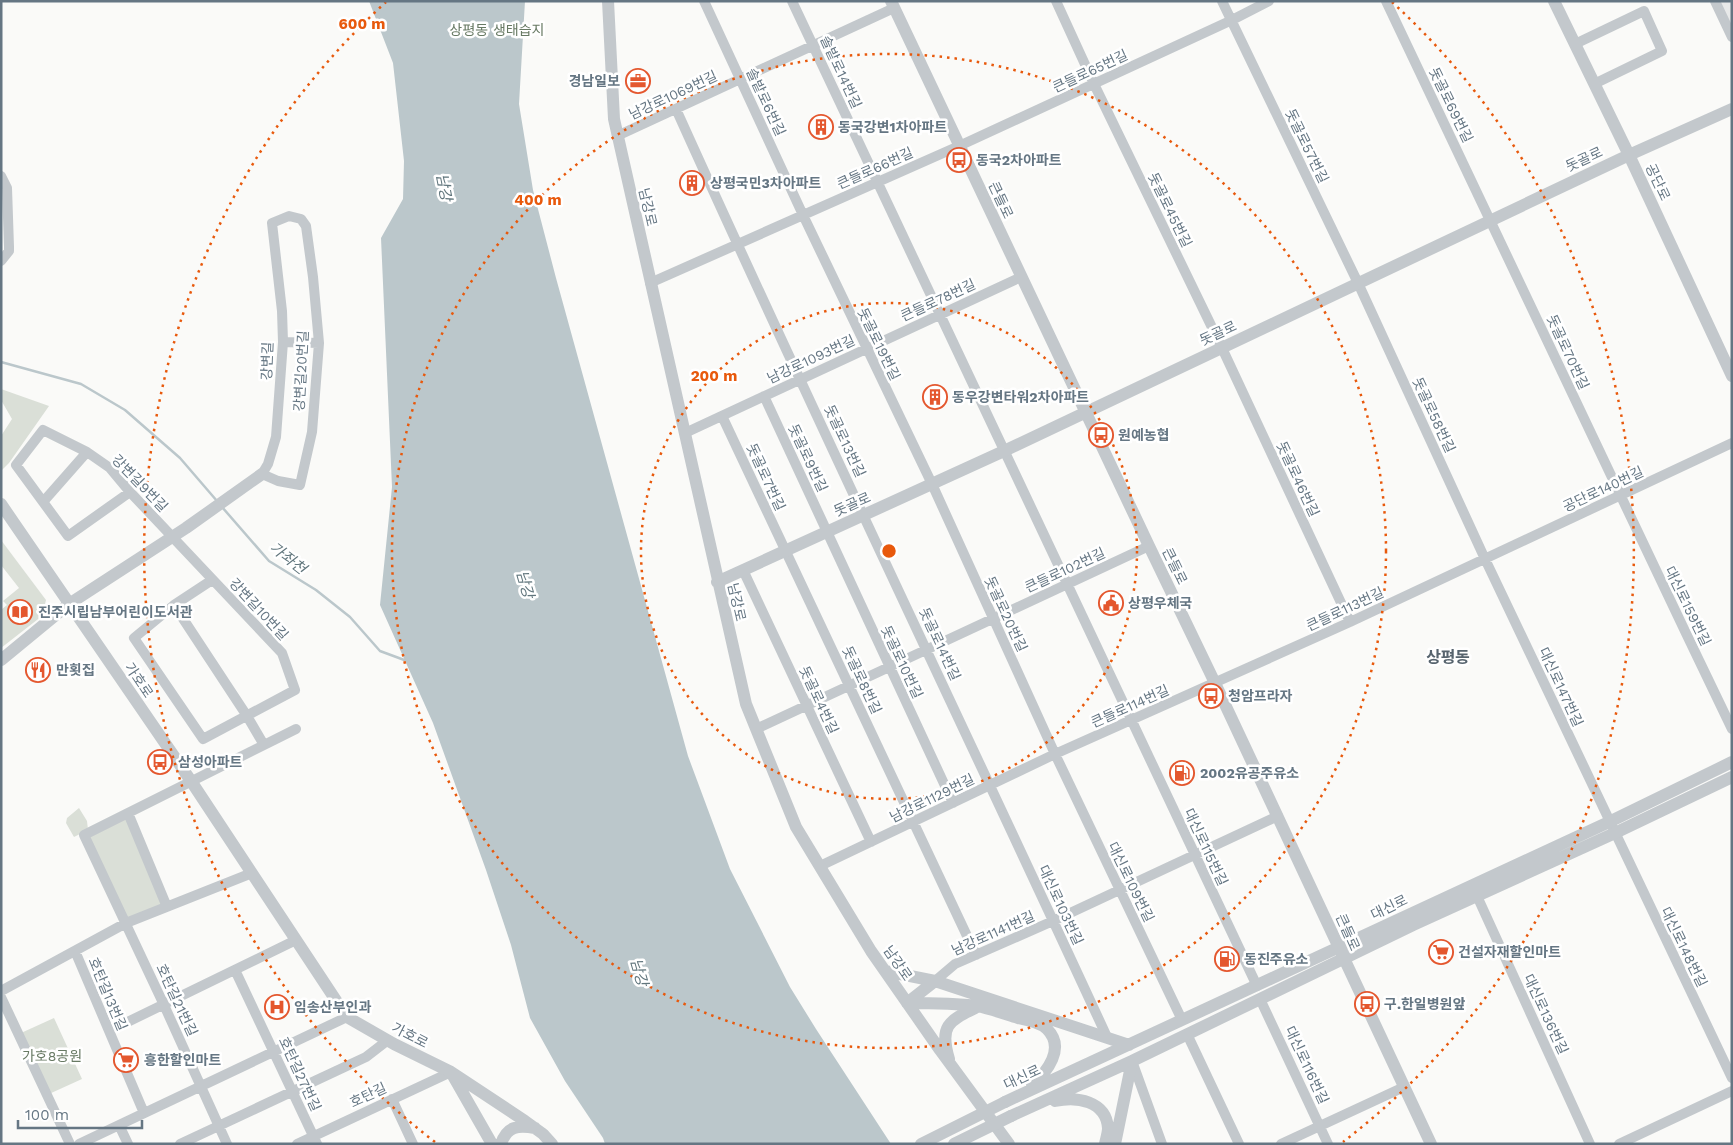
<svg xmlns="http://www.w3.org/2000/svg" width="1733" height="1145" font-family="'Work Sans','Noto Sans KR',sans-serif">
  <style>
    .built { fill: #e8e9e9 }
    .green { fill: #dadfd7 }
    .water { fill: #bbc7cb }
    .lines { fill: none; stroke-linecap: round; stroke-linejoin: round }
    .stream { stroke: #bbc7cb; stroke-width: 2.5 }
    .minor { stroke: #c3c8cc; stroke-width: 10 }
    .tertiary { stroke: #c3c8cc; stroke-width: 12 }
    .tertiary-bridge { stroke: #c3c8cc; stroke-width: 12 }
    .ring { fill: none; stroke: #e8590c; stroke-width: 2.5; stroke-dasharray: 2.5 5 }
    .labels { text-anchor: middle; stroke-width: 5; stroke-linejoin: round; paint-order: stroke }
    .park-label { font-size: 14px; fill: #687a64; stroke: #fff }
    .street-label { font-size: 14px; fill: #657683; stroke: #fff }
    .poi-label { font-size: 14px; font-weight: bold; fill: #657683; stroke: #fff; text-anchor: start }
    .water-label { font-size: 15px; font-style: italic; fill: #60757c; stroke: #fff }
    .quarter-label { font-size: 16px; font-weight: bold; fill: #57646e; stroke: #fff }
    .centre { fill: #e8590c; stroke: #fff; stroke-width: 2.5 }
    .ring-label { font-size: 15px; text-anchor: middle; font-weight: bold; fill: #e8590c; stroke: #fff; stroke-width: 5; stroke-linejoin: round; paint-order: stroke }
  </style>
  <rect width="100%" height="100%" fill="#fafaf8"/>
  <path class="built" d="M 1720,1 L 1732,1 L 1732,28 Z"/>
  <path class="green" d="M 1,389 L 49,406 L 9,463 L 1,471 L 1,436 L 12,419 L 1,400 Z
    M 1,540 L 46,600 L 42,616 L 1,648 L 1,610 L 7,605 L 3,601 L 19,588 L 1,565 Z
    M 79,808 L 87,821 L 88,830 L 74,837 L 66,823 L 67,818 Z
    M 127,816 L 165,905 L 126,920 L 85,837 Z
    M 54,1018 L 82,1079 L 49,1094 L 21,1033 Z"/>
  <path class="water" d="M 369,1 L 525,1 L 519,104 L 533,190 L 556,278 L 688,756 L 730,869 L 790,987 L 816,1029 L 891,1144 L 605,1144 L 603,1138 L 565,1081 L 530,1018 L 511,945 L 486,870 L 433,723 L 380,605 L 392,487 L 381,238 L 403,199 L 404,161 L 393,63 Z"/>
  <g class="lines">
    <path class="stream" d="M 1,362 L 81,384 L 125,410 L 180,458 L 217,501
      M 222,507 L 269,561 L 316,590 L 350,617 L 380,651 L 407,661"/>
    <path class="minor" d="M 704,1 L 803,215 L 932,484 L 1055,754 L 1182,1020
      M 792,1 L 1257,986
      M 1056,1 L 1094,84 L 1222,348 L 1350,622
      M 1222,1 L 1358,283 L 1485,559 L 1732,1078
      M 1386,1 C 1502,243 1615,487 1732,729
      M 1715,1 L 1732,37
      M 1575,44 L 1644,11 L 1662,51 L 1594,84
      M 676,109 C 816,420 964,727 1107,1037
      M 617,136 L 894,8
      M 1,176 L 7,188 L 9,247 L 9,251 L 1,261
      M 289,216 L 301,219 L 306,226 L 313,277 L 319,343 L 312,432 L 300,485 L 278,481 L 262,474 L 268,464 L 276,437 L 283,342 L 282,311 L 272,223 Z
      M 650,283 L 959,146 L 1232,20 L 1269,1
      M 283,342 L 319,343
      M 764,396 L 953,803
      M 722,416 L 976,955
      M 685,433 L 1021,277
      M 130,492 L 68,536 L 16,465 L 43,430 L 87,452 L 110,468 L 130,492 L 282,653 L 295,690 L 203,739 L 134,638 L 174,605 L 212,580
      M 43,502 L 87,452
      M 743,570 L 871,842
      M 174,605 L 247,716 L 264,745
      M 756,729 L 1149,546
      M 128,813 L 167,907
      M 820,866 L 1055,754 L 1350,622 L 1732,443
      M 1477,896 L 1590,1144
      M 75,951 L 144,1113
      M 235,970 L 317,1144
      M 935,981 L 955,964 L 1053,921 L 1278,816
      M 1,991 L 126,923 L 252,873
      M 1,997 L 70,1144
      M 1260,999 L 1328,1144
      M 109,1031 L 296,940
      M 1187,1034 L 1239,1144
      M 1132,1061 L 1162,1144
      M 392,1099 L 413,1144
      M 119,1125 L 128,1144
      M 79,1144 L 347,1017
      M 180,1144 L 366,1057 L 388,1040
      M 227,1144 L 164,1005 L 84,835 L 296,729
      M 297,1144 L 451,1072
      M 1281,1144 L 1404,1087
      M 1619,1144 L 1732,1091"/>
    <path class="tertiary" d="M 608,1 L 614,119 L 746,704 L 796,827 L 871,951 L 940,1050 L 1009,1144
      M 891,1 L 1149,546 L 1215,683 L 1431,1144
      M 1554,1 L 1629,155 L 1732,376
      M 1,504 L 191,781 L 347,1017 L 394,1044 L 451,1072 L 525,1121 L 543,1134 L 552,1144
      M 717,582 L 1004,451 L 1629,155 L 1732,109
      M 1,660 L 69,604 L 186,528 L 262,474
      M 885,971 L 935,981 L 1129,1045
      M 907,1003 C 931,1003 954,1003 977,1006 C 991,1009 1005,1014 1018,1018 C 1028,1020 1040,1022 1047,1029 C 1066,1048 1047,1072 1032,1085
      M 907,1003 L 935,981
      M 949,1059 C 939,1025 949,1021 977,1007
      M 452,1074 L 492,1144
      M 1055,1101 C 1077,1096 1106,1101 1108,1128 C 1108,1133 1106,1139 1105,1144
      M 1005,1102 L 1609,822 L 1732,762
      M 1011,1116 L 1132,1061 L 1413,925 L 1615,833 L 1732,777
      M 501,1144 C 507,1126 518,1125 535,1128
      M 1115,1144 L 1132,1061"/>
    <path class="tertiary-bridge" d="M 921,1144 L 1005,1102
      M 954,1144 L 1011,1116"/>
  </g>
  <g class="ring">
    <circle cx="889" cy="551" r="248"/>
    <circle cx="889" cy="551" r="497"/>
    <path d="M435 1142A745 745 0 0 1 386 2M1392 2A745 745 0 0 1 1343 1142"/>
  </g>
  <defs>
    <symbol id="office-ring" viewBox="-11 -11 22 22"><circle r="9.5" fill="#fff" stroke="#e4572e" stroke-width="1.5"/><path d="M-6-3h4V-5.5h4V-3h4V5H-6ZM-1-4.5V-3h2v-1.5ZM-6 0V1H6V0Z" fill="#e4572e"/></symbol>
    <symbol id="building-ring" viewBox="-11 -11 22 22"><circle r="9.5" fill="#fff" stroke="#e4572e" stroke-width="1.5"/><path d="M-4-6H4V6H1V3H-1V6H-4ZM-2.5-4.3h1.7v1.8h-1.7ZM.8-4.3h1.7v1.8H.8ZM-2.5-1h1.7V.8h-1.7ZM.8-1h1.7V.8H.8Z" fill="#e4572e"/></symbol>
    <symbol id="bus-ring" viewBox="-11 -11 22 22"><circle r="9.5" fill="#fff" stroke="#e4572e" stroke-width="1.5"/><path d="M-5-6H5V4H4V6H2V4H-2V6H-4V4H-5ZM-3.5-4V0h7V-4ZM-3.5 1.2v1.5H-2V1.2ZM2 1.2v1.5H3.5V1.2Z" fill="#e4572e"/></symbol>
    <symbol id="civic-ring" viewBox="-11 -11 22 22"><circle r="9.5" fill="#fff" stroke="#e4572e" stroke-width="1.5"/><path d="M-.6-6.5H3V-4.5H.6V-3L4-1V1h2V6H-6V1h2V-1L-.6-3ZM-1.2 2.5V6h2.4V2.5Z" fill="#e4572e"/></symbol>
    <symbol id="library-ring" viewBox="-11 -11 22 22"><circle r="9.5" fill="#fff" stroke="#e4572e" stroke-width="1.5"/><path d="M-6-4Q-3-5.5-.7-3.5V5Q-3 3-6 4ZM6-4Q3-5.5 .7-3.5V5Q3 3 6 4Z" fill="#e4572e"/></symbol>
    <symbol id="restaurant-ring" viewBox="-11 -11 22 22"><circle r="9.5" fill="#fff" stroke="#e4572e" stroke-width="1.5"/><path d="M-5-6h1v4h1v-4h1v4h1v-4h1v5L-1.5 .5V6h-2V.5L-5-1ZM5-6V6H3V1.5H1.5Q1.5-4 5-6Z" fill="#e4572e"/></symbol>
    <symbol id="fuel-ring" viewBox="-11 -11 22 22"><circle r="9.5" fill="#fff" stroke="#e4572e" stroke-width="1.5"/><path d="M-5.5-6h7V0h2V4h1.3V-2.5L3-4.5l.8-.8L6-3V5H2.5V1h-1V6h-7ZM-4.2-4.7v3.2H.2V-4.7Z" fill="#e4572e"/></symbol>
    <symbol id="supermarket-ring" viewBox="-11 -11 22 22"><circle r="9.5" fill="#fff" stroke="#e4572e" stroke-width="1.5"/><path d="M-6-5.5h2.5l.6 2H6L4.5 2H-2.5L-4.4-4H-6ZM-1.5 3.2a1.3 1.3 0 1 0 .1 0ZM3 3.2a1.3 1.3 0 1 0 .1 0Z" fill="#e4572e"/></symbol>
    <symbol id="hospital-ring" viewBox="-11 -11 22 22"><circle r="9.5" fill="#fff" stroke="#e4572e" stroke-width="1.5"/><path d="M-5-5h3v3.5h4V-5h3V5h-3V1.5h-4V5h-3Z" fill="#e4572e"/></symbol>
  </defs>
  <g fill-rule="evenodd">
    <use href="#office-ring" x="624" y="67" width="28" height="28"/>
    <use href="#building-ring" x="807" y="113" width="28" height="28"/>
    <use href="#bus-ring" x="945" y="146" width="28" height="28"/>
    <use href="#building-ring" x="678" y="169" width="28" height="28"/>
    <use href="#building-ring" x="921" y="383" width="28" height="28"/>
    <use href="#bus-ring" x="1087" y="421" width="28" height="28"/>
    <use href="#civic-ring" x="1097" y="589" width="28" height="28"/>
    <use href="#library-ring" x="6" y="598" width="28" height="28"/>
    <use href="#restaurant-ring" x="24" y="656" width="28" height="28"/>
    <use href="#bus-ring" x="1197" y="682" width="28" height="28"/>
    <use href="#bus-ring" x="146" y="748" width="28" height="28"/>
    <use href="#fuel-ring" x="1168" y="759" width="28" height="28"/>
    <use href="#supermarket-ring" x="1427" y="938" width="28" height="28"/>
    <use href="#fuel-ring" x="1213" y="945" width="28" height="28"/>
    <use href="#bus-ring" x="1353" y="990" width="28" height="28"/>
    <use href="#hospital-ring" x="263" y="993" width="28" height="28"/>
    <use href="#supermarket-ring" x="112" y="1046" width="28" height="28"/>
  </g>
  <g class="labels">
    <g class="park-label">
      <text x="497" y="35">상평동 생태습지</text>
      <text x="52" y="1061">가호8공원</text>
    </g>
    <g class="street-label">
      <text transform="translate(1090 71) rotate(-25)" y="5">큰들로65번길</text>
      <text transform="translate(841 72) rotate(65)" y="5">솔밭로14번길</text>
      <text transform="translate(673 95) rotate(-25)" y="5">남강로1069번길</text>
      <text transform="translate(766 102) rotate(65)" y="5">솔밭로6번길</text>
      <text transform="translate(1451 105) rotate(64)" y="5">돗골로69번길</text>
      <text transform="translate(1307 146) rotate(64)" y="5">돗골로57번길</text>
      <text transform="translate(1584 159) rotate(-25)" y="5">돗골로</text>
      <text transform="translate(875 168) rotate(-24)" y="5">큰들로66번길</text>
      <text transform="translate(1658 182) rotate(65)" y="5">공단로</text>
      <text transform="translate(1001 200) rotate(65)" y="5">큰들로</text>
      <text transform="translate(648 207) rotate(77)" y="5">남강로</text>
      <text transform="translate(1170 210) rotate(64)" y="5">돗골로45번길</text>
      <text transform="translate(938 300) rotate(-25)" y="5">큰들로78번길</text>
      <text transform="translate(1218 333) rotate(-25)" y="5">돗골로</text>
      <text transform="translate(879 344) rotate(64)" y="5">돗골로19번길</text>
      <text transform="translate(1568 352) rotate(65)" y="5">돗골로70번길</text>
      <text transform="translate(811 359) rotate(-25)" y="5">남강로1093번길</text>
      <text transform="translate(267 361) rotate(-88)" y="5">강변길</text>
      <text transform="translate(301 371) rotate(-87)" y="5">강변길20번길</text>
      <text transform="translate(1434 415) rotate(65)" y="5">돗골로58번길</text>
      <text transform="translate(845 441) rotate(65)" y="5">돗골로13번길</text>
      <text transform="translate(808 458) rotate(65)" y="5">돗골로9번길</text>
      <text transform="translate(766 477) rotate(65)" y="5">돗골로7번길</text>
      <text transform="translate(1298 479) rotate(65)" y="5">돗골로46번길</text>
      <text transform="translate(140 483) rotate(46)" y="5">강변길9번길</text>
      <text transform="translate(1603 489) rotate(-25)" y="5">공단로140번길</text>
      <text transform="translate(852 504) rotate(-24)" y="5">돗골로</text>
      <text transform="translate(1175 566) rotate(64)" y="5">큰들로</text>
      <text transform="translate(1065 570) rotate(-25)" y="5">큰들로102번길</text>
      <text transform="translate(737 602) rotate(77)" y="5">남강로</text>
      <text transform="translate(1688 606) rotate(64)" y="5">대신로159번길</text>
      <text transform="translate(259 609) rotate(47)" y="5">강변길10번길</text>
      <text transform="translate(1345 609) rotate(-25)" y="5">큰들로113번길</text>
      <text transform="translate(1006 614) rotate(65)" y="5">돗골로20번길</text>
      <text transform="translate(940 644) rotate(65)" y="5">돗골로14번길</text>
      <text transform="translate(902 662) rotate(65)" y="5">돗골로10번길</text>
      <text transform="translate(139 680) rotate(56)" y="5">가호로</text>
      <text transform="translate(862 680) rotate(65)" y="5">돗골로8번길</text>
      <text transform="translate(1561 687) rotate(65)" y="5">대신로147번길</text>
      <text transform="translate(819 700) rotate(65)" y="5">돗골로4번길</text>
      <text transform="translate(1130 706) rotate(-24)" y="5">큰들로114번길</text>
      <text transform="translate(932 798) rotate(-26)" y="5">남강로1129번길</text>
      <text transform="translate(1206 847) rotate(65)" y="5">대신로115번길</text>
      <text transform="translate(1131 882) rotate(64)" y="5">대신로109번길</text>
      <text transform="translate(1061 905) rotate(65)" y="5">대신로103번길</text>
      <text transform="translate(1389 907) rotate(-26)" y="5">대신로</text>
      <text transform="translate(1348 932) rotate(66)" y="5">큰들로</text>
      <text transform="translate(993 933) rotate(-24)" y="5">남강로1141번길</text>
      <text transform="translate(1684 947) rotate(64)" y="5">대신로148번길</text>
      <text transform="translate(898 963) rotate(55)" y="5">남강로</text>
      <text transform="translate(108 994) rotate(67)" y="5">호탄길13번길</text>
      <text transform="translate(177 1000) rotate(65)" y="5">호탄길21번길</text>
      <text transform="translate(1546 1014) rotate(65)" y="5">대신로136번길</text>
      <text transform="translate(410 1035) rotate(27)" y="5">가호로</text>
      <text transform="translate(1307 1065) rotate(65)" y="5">대신로116번길</text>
      <text transform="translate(300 1074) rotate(65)" y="5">호탄길27번길</text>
      <text transform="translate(1022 1077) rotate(-25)" y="5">대신로</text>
      <text transform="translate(368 1095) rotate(-25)" y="5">호탄길</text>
    </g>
    <g class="poi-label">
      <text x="620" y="86" text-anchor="end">경남일보</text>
      <text x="838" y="132">동국강변1차아파트</text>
      <text x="976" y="165">동국2차아파트</text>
      <text x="710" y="188">상평국민3차아파트</text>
      <text x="952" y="402">동우강변타워2차아파트</text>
      <text x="1118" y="440">원예농협</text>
      <text x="1128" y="608">상평우체국</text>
      <text x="38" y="617">진주시립남부어린이도서관</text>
      <text x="56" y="675">만횟집</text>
      <text x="1228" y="701">청암프라자</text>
      <text x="178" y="767">삼성아파트</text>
      <text x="1200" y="778">2002유공주유소</text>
      <text x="1458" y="957">건설자재할인마트</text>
      <text x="1244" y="964">동진주유소</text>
      <text x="1384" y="1009">구.한일병원앞</text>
      <text x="294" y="1012">임송산부인과</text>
      <text x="144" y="1065">흥한할인마트</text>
    </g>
    <g class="water-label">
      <text transform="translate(444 187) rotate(79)" y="5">남강</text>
      <text transform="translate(288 558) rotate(38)" y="5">가좌천</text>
      <text transform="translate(525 584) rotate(74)" y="5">남강</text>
      <text transform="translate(639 972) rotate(74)" y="5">남강</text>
    </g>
    <g class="quarter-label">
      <text x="1448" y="663">상평동</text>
    </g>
  </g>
  <circle cx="889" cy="551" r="8" class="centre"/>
  <g class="ring-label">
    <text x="362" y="29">600 m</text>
    <text x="538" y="205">400 m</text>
    <text x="714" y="381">200 m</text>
  </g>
  <rect width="1733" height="1145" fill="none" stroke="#657683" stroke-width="5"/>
  <path d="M18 1120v8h124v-8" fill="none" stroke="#657683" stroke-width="2.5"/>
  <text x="25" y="1120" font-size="15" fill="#657683" stroke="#ffffff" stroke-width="4" paint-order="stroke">100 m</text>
</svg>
